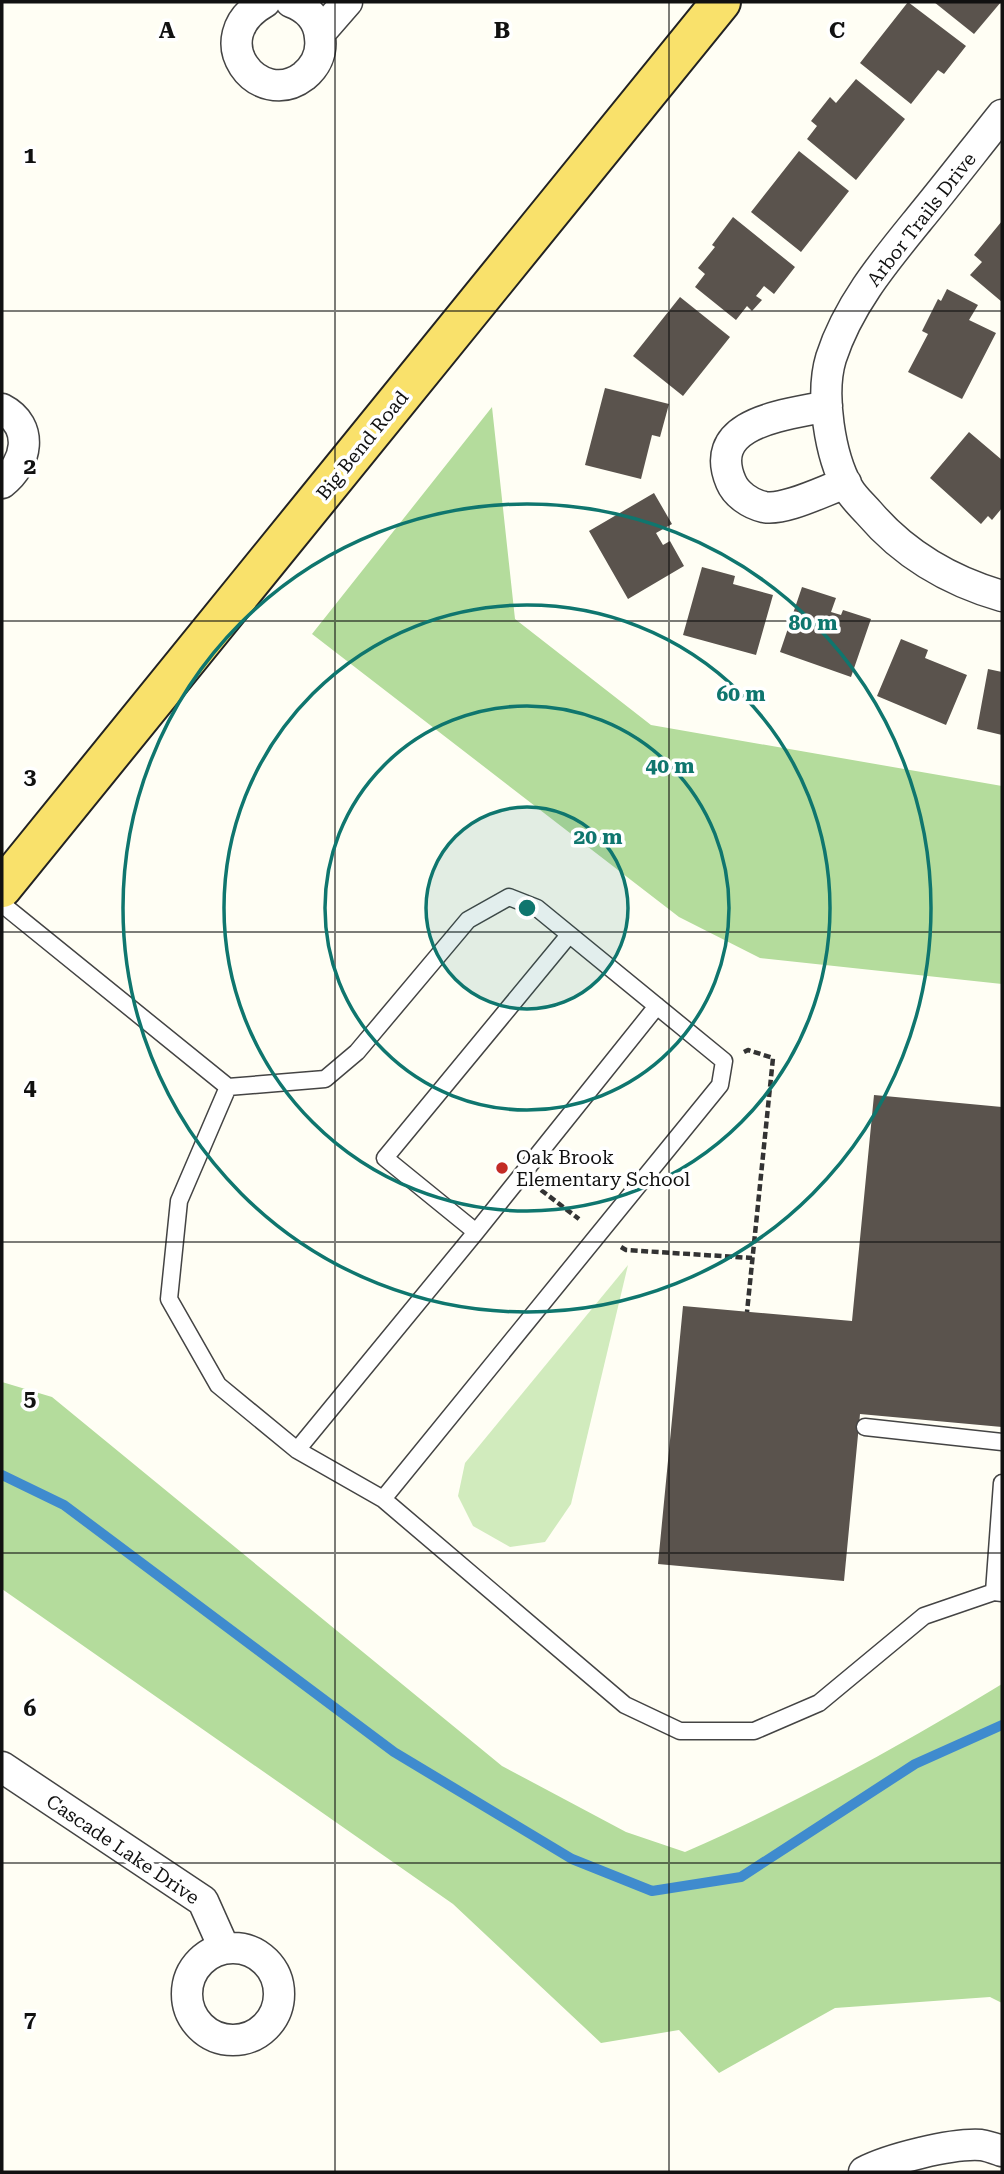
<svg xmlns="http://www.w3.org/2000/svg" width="1004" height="2174" font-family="'Roboto Serif',serif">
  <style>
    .green { fill: #d1ebbd }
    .forest { fill: #b4dc9c }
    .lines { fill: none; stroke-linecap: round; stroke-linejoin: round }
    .stream { stroke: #3f8bce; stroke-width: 10 }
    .building { fill: #5a534d }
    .lane-casing { stroke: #444; stroke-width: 19 }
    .street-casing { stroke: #444; stroke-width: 33 }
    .primary-casing { stroke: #222; stroke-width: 42 }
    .path { stroke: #333; stroke-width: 4.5; stroke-dasharray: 7 3.5; stroke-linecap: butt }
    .lane { stroke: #fff; stroke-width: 16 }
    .street { stroke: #fff; stroke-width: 30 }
    .primary { stroke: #f9e16b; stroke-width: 38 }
    .grid { fill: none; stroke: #111; stroke-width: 2; stroke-opacity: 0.55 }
    .ring { fill: none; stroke: #0f766e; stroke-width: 3.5 }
    .poi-dot { fill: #c32b26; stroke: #fff; stroke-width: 2.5 }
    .labels { text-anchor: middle; stroke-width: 7; stroke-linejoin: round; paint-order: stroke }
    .street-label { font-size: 19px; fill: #111; stroke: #fff }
    .poi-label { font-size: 19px; fill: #111; stroke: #fff; text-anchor: start }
    .grid-label { font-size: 23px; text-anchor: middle; font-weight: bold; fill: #111; stroke: #fff; stroke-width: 7; stroke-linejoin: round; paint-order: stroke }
    .centre { fill: #0f766e; stroke: #fff; stroke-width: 3.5 }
    .ring-label { font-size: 21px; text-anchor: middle; font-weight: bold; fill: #0f766e; stroke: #fff; stroke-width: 7; stroke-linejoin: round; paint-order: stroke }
  </style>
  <rect width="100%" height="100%" fill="#fffef4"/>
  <path class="green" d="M 628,1265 L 571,1504 L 545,1542 L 510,1547 L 473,1526 L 458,1496 L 465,1463 Z"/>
  <path class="forest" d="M 492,407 L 515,619 L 651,725 L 1002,786 L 1002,984 L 760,958 L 679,917 L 312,634 Z
    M 2,1382 L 52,1397 L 502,1766 L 626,1832 L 685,1852 C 795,1804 900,1746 1002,1684 L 1002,2003 L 990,1997 L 835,2008 L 719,2073 L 679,2030 L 601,2043 L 453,1904 L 2,1589 Z"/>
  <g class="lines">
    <path class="stream" d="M 2,1475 L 64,1505 L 394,1752 L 572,1859 L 652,1891 L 741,1877 L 915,1764 L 1002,1725"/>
  </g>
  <path class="building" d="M 908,2 L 966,46 L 944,74 L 938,70 L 911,104 L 860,63 Z
    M 934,2 L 1001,2 L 974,34 Z
    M 856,79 L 905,119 L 856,180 L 807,139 L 817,126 L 811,121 L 830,97 L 836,103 Z
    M 799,151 L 849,191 L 801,252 L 751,212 Z
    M 733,217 L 795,267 L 774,294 L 764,286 L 756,296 L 762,300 L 752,311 L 747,306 L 736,320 L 695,287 L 705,274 L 698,268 L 715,247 L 712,245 Z
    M 1002,221 L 1002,302 L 970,275 L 982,262 L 974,255 Z
    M 947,289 L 978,305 L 969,320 L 996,333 L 962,399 L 908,372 L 928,334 L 922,331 L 938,299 L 941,301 Z
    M 680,297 L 730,337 L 683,396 L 633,356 Z
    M 605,388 L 669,404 L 660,437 L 652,435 L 641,479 L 585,465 Z
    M 969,432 L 1002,460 L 1002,508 L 992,520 L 988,516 L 981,524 L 930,478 Z
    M 654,493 L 672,524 L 656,533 L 663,545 L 670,541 L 684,566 L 628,599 L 589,531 Z
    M 702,567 L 735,576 L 733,584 L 773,595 L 756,655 L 683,635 Z
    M 802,587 L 836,598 L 831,612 L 841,615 L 843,610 L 871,619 L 851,677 L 780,652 Z
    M 901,639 L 928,650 L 925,658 L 967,675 L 946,725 L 877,696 Z
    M 988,669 L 1002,672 L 1002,735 L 977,729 Z
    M 874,1095 L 1002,1107 L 1002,1427 L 860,1414 L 844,1581 L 658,1564 L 683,1306 L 852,1321 Z"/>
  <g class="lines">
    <defs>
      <path id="lane" d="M 2,904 L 228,1087
        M 476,1232 L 385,1158 L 569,935
        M 865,1427 L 1002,1442
        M 297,1450 L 476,1232 L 657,1006
        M 383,1499 L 720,1085 L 724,1061 L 537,908 L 509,897 L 468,920 L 357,1052 L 325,1079 L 228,1087 L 179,1201 L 169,1299 L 218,1385 L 297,1450 L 383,1499 L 625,1705 L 680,1731 L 754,1731 L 819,1703 L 924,1616 L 994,1592 L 1002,1593
        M 994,1592 L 1002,1483"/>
      <path id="street" d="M 265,2 C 201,38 259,111 304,76 C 316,66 322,53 320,38 C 319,20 307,8 291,2
        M 320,33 L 347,2
        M 1002,115 C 974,150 947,185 919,219 C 884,262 848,305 831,358 C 820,394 830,456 848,488 C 853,497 862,505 869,513 C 904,554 950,581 1002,596
        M 827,406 C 788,415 705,421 731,482 C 736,494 750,504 764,507 C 785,511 825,490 846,483
        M 2,409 C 35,426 27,464 2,483
        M 2,1767 L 203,1901 L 224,1948
        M187 1994a46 46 0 1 1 92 0a46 46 0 1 1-92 0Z
        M 864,2172 C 889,2159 952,2143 981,2145 C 988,2146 996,2149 1002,2151"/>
      <path id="primary" d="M 2,888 L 721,2"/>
    </defs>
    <use href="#lane" class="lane-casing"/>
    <use href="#street" class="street-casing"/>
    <use href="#primary" class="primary-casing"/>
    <path class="path" d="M 744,1052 L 748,1050 L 773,1058 L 747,1312
      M 541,1190 L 579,1219
      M 621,1247 L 626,1250 L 752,1258"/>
    <use href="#lane" class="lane"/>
    <use href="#street" class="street"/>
    <use href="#primary" class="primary"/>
  </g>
  <path class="grid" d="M 335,2 L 335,2172M 669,2 L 669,2172M 2,311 L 1002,311M 2,621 L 1002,621M 2,932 L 1002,932M 2,1242 L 1002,1242M 2,1553 L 1002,1553M 2,1863 L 1002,1863"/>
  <circle cx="527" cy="908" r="101" fill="#0f766e" fill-opacity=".12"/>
  <g class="ring">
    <circle cx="527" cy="908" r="101"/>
    <circle cx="527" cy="908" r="202"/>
    <circle cx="527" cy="908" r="303"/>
    <circle cx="527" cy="908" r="404"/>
  </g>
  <circle class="poi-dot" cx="502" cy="1168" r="7"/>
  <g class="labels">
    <g class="street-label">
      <text transform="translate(921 219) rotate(-52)" y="7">Arbor Trails Drive</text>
      <text transform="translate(362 445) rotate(-51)" y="7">Big Bend Road</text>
      <text transform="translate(123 1849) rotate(34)" y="7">Cascade Lake Drive</text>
    </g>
    <g class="poi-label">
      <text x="516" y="1164">Oak Brook<tspan x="516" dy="22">Elementary School</tspan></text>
    </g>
  </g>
  <g class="grid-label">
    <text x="167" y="38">A</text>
    <text x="502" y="38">B</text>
    <text x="837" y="38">C</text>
    <text x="30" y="163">1</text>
    <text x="30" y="474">2</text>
    <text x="30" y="784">3</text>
    <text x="30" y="1095">4</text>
    <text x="30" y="1406">5</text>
    <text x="30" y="1716">6</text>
    <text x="30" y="2027">7</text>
  </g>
  <circle cx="527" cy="908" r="10" class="centre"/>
  <g class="ring-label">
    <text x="813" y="630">80 m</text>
    <text x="741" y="701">60 m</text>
    <text x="670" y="773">40 m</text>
    <text x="598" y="844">20 m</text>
  </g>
  <rect width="1004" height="2174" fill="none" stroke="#111111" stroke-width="7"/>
</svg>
